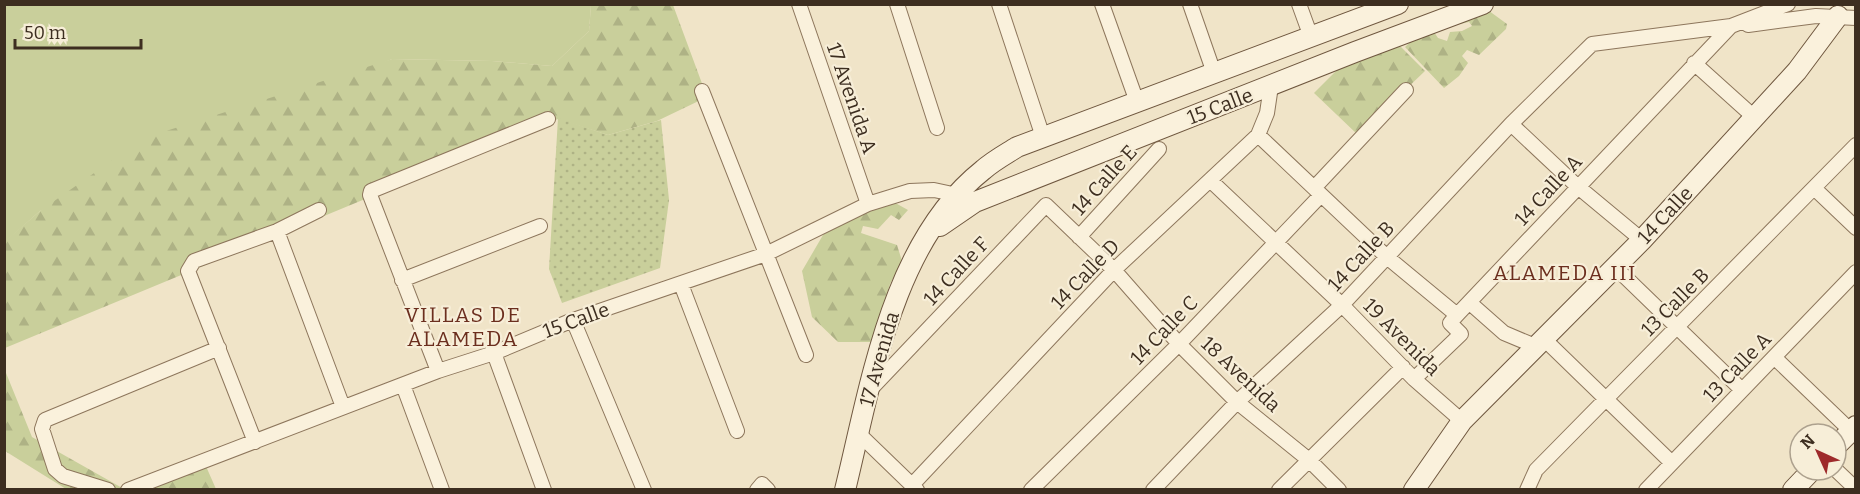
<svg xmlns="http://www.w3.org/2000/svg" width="1860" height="494" font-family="Bitter,serif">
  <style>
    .grass { fill: #c9cf9b }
    .forest { fill: url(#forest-firs) }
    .park { fill: url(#park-dots) }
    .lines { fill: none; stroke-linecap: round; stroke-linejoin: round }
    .street-casing { stroke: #8d765c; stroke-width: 16 }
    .secondary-casing { stroke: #6f573f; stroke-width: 22 }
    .street { stroke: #faf1dc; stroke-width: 14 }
    .secondary { stroke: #faf1dc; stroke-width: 20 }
    .labels { text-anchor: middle; stroke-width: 4.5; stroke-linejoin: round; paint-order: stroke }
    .street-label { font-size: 20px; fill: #3d2e20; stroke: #f7eed8 }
    .neighbourhood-label { font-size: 21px; letter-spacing: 1.5px; fill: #6b2e1e; stroke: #f7eed8 }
  </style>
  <defs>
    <pattern id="forest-firs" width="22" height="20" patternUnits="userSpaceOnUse" patternTransform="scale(1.5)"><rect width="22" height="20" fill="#c9cf9b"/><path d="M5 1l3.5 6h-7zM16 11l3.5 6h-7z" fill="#aeb285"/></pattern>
    <pattern id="park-dots" width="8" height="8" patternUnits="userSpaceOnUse" patternTransform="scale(1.5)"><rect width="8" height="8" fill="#c9cf9b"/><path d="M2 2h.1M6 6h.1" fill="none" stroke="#aeb285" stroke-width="1.8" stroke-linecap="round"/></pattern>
  </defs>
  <rect width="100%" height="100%" fill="#f0e4c8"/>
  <path class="grass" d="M 5,5 L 591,5 L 589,31 L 552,66 L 492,61 L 392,59 L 40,211 L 5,242 Z"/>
  <path class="forest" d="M 591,5 L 673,5 L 707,97 L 657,121 L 608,135 L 558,119 L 5,348 L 4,242 L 40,211 L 144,138 L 392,59 L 492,61 L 552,66 L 589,31 Z
    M 1485,8 L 1507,24 L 1506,29 L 1479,55 L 1467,50 L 1462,56 L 1468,63 L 1459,76 L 1444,88 L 1405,47 L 1419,34 L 1434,32 L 1438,38 L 1447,41 L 1450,32 L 1462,31 L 1472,26 L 1469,22 L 1460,24 L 1461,17 L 1472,14 L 1477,17 Z
    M 1392,38 L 1425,71 L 1358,135 L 1314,93 L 1355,52 Z
    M 890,200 L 908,210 L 899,220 L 891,215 L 878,229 L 863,226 L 861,233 L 897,245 L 902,261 L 890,284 L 872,342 L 838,342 L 812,317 L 802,271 L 823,235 L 848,217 Z
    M 4,368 L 32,437 L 124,489 L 66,489 L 5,451 Z
    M 205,464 L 216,489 L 144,490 Z"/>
  <path class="park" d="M 558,118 L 608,135 L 661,120 L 669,200 L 660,268 L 562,303 L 549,269 Z"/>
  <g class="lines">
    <defs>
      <path id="street" d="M 799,4 L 868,204
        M 897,4 L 937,128
        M 999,4 L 1043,137
        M 1102,4 L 1137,102
        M 1190,4 L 1214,73
        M 1299,4 L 1311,37
        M 1748,25 L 1816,16 L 1856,18
        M 1694,63 L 1754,117
        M 702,91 L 806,355
        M 1511,124 L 1577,186 L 1642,240
        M 1258,135 L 1387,257 L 1457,315
        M 1211,181 L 1342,305 L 1414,379 L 1462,421
        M 1314,188 L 1406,90
        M 1814,188 L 1856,228
        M 277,231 L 343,407
        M 1079,237 L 1159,149
        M 1616,268 L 1742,390
        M 402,280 L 540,226
        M 681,284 L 737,431
        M 1470,303 L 1504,333 L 1535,346
        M 573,320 L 644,490
        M 1543,338 L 1672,463
        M 494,353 L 544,490
        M 1774,357 L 1851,431
        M 438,371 L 370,195 L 371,191 L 548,119
        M 1414,379 L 1461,334 L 1450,323 L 1457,315 L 1731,26
        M 403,385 L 442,490
        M 869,391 L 1046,205 L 1114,270 L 1179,344 L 1237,402 L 1309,460 L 1339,490
        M 859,434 L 917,490
        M 255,442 L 188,271 L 194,261 L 277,231 L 319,210
        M 1836,470 L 1856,489
        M 912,485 L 1114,270 L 1258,135 L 1267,113 L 1271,86
        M 108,490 L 63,476 L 55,469 L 42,429 L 45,420 L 219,348
        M 128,490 L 438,371 L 494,353 L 573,320 L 766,254 L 868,204 L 910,191 L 934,190 L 962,196
        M 757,490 L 762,484 L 768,490
        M 1031,490 L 1179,344 L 1321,195
        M 1153,490 L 1237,402 L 1342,305 L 1511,124 L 1592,44 L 1731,26 L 1788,4
        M 1279,490 L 1403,367
        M 1527,490 L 1536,470 L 1856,145
        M 1646,490 L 1856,272"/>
      <path id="secondary" d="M 940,226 L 975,202 L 1355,52 L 1483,4
        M 1836,446 L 1856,426
        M 845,490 C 871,384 892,242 983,170 C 993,161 1006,154 1017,147 L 1398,4
        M 1414,490 L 1462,421 L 1642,240 L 1797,71 L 1838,16
        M 1793,490 L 1812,470"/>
    </defs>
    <use href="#street" class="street-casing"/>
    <use href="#secondary" class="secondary-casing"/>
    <use href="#street" class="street"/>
    <use href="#secondary" class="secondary"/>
  </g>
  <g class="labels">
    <g class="street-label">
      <text transform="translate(852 98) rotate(71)" y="7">17 Avenida A</text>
      <text transform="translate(1220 106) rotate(-21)" y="7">15 Calle</text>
      <text transform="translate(1104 180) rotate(-48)" y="7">14 Calle E</text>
      <text transform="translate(1548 190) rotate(-47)" y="7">14 Calle A</text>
      <text transform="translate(1665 215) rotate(-47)" y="7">14 Calle</text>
      <text transform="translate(1361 256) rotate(-47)" y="7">14 Calle B</text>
      <text transform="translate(956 271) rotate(-47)" y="7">14 Calle F</text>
      <text transform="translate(1085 274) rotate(-46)" y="7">14 Calle D</text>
      <text transform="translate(1675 302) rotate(-45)" y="7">13 Calle B</text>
      <text transform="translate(576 320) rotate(-20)" y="7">15 Calle</text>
      <text transform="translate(1164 330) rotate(-46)" y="7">14 Calle C</text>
      <text transform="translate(1402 337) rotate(45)" y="7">19 Avenida</text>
      <text transform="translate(879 359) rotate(-74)" y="7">17 Avenida</text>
      <text transform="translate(1737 367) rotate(-46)" y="7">13 Calle A</text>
      <text transform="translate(1241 374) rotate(43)" y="7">18 Avenida</text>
    </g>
    <g class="neighbourhood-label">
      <text x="1565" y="280">ALAMEDA III</text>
      <text x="463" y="322">VILLAS DE<tspan x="463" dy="24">ALAMEDA</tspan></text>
    </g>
  </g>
  <rect width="1860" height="494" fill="none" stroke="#3d2e20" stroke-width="12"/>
  <g transform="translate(1818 452) rotate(315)"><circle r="28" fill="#f7eed8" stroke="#ada18e" stroke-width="1.5"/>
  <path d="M0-4.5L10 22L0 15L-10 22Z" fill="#9e2a2b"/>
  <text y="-9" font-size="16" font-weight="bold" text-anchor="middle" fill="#3d2e20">N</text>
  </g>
  <path d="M15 39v9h126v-9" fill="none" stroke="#3d2e20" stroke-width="3"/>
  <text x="24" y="39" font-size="18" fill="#3d2e20" stroke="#f7eed8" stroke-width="4.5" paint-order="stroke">50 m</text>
</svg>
